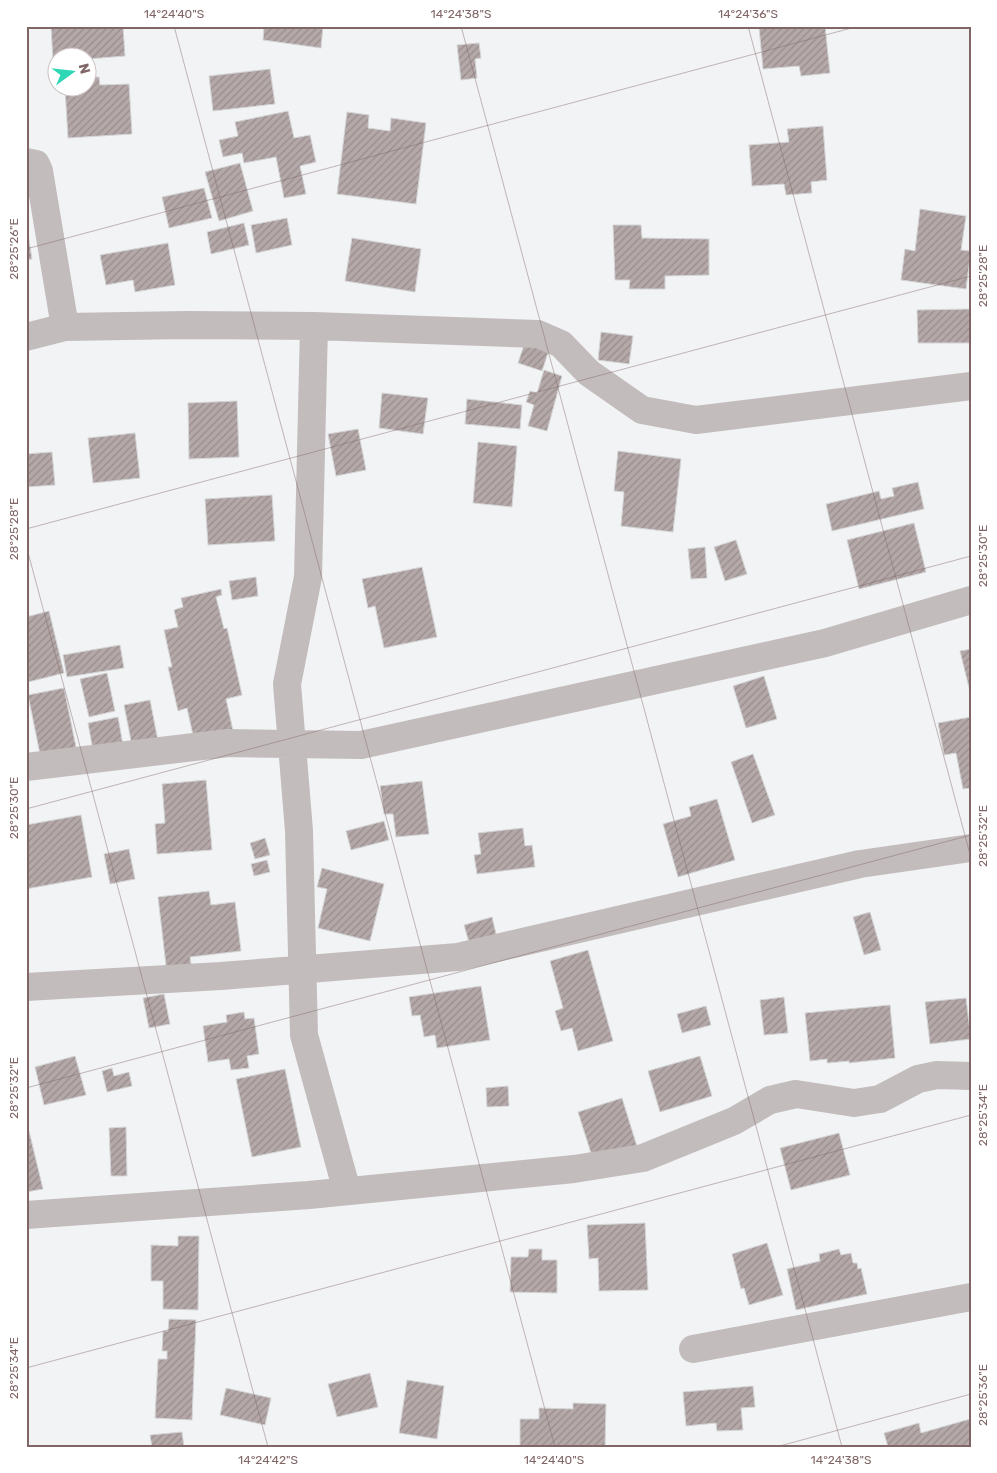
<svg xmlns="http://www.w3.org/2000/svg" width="997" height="1473" font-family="Rubik,sans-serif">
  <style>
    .building { fill: url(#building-hatch); stroke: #d4d5d7 }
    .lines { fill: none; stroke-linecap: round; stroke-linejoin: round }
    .street { stroke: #c3bcbc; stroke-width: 28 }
    .ticks { fill: none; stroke: #816666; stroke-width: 1; stroke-opacity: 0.45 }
    .neatline { fill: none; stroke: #816666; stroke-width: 2 }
    .ticks-label { font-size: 12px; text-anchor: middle; fill: #816666 }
  </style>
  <defs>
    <pattern id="building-hatch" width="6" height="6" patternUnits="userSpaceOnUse" patternTransform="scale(1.25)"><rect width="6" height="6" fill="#b4a8a8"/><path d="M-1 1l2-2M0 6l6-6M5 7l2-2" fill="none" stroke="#988d8d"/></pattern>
  </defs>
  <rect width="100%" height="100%" fill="#f2f3f5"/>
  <path class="building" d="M 51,26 L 123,26 L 125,56 L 88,59 L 58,58 L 58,60 L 53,61 Z
    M 264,26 L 323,26 L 321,48 L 263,40 Z
    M 825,26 L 830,73 L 801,76 L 799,66 L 763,69 L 759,27 Z
    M 479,43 L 481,58 L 475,59 L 477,78 L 461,80 L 457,45 Z
    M 270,69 L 275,104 L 213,111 L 209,76 Z
    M 88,77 L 99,77 L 100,85 L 129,84 L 132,134 L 68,138 L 65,88 L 88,88 Z
    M 288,111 L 294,138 L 310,135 L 316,162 L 300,166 L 306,194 L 284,198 L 276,157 L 244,163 L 242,153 L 223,157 L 219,140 L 238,136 L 235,122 Z
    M 347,112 L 369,115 L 368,128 L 390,131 L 391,118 L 426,123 L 416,204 L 337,194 Z
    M 823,126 L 827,180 L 811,182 L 812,193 L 786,195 L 784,184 L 752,186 L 749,145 L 789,142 L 787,129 Z
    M 240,163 L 253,211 L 219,221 L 205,172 Z
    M 204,188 L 212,218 L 169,228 L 162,197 Z
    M 920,209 L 966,216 L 961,250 L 971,251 L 966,289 L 901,280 L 905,249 L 915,251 Z
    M 287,218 L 292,245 L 256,253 L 251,225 Z
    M 244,223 L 249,245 L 211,254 L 207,232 Z
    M 613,225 L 641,225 L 642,238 L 709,239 L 709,275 L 665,276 L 665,289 L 629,289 L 630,280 L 615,280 Z
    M 26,234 L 28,234 L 32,259 L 26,260 Z
    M 352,238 L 421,249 L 415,292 L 345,281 Z
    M 168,243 L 175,285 L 135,292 L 133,280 L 106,285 L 100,255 Z
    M 970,309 L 971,343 L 918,343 L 917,310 Z
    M 601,332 L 633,336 L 629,364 L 598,360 Z
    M 525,342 L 549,350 L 542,371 L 518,363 Z
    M 544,370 L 562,376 L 547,431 L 528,426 L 534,405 L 526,402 L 530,391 L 537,393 Z
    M 382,393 L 428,398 L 423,434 L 379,428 Z
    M 467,399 L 522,405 L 520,429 L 465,424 Z
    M 237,401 L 239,457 L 189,459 L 188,403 Z
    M 358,429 L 366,470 L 336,476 L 328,434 Z
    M 135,433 L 140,478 L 93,483 L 88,438 Z
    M 478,442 L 517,446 L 512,507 L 473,503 Z
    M 618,451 L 681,459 L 673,532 L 621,526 L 624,492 L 614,491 Z
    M 52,452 L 55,485 L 26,487 L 26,454 Z
    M 918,482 L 924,509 L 832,531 L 826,504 L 879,491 L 881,499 L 894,496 L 892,488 Z
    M 272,495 L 275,541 L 208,545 L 205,499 Z
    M 914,523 L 926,572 L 859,589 L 847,540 Z
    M 736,540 L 747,574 L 725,581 L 714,547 Z
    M 705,547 L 707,578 L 691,579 L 688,549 Z
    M 422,567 L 437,637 L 384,648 L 375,606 L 368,608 L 362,579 Z
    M 256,577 L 258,596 L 232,600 L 229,581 Z
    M 221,589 L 222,595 L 216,597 L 224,629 L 227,628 L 242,695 L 226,699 L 234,735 L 195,744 L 187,708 L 178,711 L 168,667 L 172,667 L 164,630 L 178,627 L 174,610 L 183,607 L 181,598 Z
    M 49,611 L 64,673 L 28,682 L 26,676 L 26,617 Z
    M 120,645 L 124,668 L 67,677 L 63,655 Z
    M 971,649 L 971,696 L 960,651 Z
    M 107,673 L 115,711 L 89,717 L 80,679 Z
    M 764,676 L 777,719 L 746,728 L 733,686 Z
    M 64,688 L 77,752 L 41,759 L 28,695 Z
    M 150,700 L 160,751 L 134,756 L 124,705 Z
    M 118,717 L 124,751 L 94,756 L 88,723 Z
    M 971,717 L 971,788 L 963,789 L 956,753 L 944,755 L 938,723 Z
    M 753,754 L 775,815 L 752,823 L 731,762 Z
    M 206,780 L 212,850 L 157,854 L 155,824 L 165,823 L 162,784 Z
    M 422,781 L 429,834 L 396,837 L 393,814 L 384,814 L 380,786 Z
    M 717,799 L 735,860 L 678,877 L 663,824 L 691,816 L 689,807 Z
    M 81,815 L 92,877 L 26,889 L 26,825 Z
    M 384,821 L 389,840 L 351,850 L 346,831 Z
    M 523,828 L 525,846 L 532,845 L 535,867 L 477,874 L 474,855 L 481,854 L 478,833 Z
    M 265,838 L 270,855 L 255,859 L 250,843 Z
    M 129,849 L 135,879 L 110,884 L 104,854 Z
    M 267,860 L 270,872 L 254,876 L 251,864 Z
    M 322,868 L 384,884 L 370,941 L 318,928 L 327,889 L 317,887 Z
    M 209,891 L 211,905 L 235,902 L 241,951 L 190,957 L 192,971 L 167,974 L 158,897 Z
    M 870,912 L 881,950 L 864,955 L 853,917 Z
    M 492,917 L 497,938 L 470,946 L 464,925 Z
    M 588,950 L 613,1041 L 578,1051 L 572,1028 L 561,1031 L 555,1011 L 563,1008 L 550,961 Z
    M 481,986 L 490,1040 L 437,1048 L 435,1035 L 424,1037 L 420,1015 L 412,1016 L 409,997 Z
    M 164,994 L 170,1024 L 149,1028 L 143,998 Z
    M 784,997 L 788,1033 L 764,1035 L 760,1000 Z
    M 966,998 L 971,1039 L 930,1044 L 925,1002 Z
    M 890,1005 L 895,1058 L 849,1063 L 849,1061 L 827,1063 L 827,1059 L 810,1061 L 805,1013 Z
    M 706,1006 L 711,1025 L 682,1033 L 677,1014 Z
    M 244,1012 L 245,1019 L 254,1018 L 259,1054 L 247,1056 L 249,1068 L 231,1070 L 229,1059 L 208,1062 L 203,1026 L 227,1022 L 226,1015 Z
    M 75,1056 L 86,1095 L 44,1105 L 35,1067 Z
    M 700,1056 L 712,1096 L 660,1112 L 648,1071 Z
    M 112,1068 L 114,1076 L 129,1072 L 132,1086 L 107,1092 L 102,1071 Z
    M 285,1069 L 301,1147 L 252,1157 L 236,1079 Z
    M 508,1086 L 509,1106 L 487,1107 L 486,1088 Z
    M 622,1098 L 640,1156 L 596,1169 L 578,1112 Z
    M 126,1127 L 127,1176 L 111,1176 L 109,1128 Z
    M 29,1131 L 43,1189 L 26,1192 L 26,1132 Z
    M 839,1133 L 850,1175 L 791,1190 L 780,1148 Z
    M 645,1223 L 648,1290 L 599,1291 L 598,1258 L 589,1259 L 587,1225 Z
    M 178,1236 L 199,1236 L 198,1310 L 163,1309 L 163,1281 L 151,1281 L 151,1245 L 178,1246 Z
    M 767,1243 L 783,1295 L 749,1305 L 744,1288 L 741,1289 L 732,1254 Z
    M 529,1249 L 542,1249 L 542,1260 L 557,1260 L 557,1293 L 510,1292 L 511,1257 L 528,1257 Z
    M 839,1249 L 841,1255 L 851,1253 L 853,1263 L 857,1263 L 858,1269 L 861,1268 L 867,1294 L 796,1310 L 787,1269 L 820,1261 L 819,1254 Z
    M 169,1319 L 196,1320 L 192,1420 L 155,1418 L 158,1359 L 167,1359 L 167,1351 L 162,1351 L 163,1331 L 168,1331 Z
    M 370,1373 L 378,1407 L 337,1417 L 328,1384 Z
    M 407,1380 L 444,1386 L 437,1439 L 399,1433 Z
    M 753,1386 L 755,1407 L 741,1408 L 743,1430 L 717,1431 L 716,1423 L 686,1426 L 683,1392 Z
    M 226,1388 L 271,1398 L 265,1425 L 220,1415 Z
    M 573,1403 L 606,1404 L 605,1447 L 520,1447 L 520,1419 L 539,1419 L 539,1408 L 573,1409 Z
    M 970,1419 L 971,1447 L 888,1447 L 884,1433 L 919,1423 L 921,1433 Z
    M 182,1432 L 184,1447 L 152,1447 L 150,1435 Z"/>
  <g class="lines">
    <path class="street" d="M 26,162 L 36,164 L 39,171 L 65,327
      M 314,326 L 308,577 L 287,684 L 299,831 L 304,1035 L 347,1191
      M 26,337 L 65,327 L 187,325 L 314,326 L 538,334 L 561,344 L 589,373 L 642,410 L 696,420 L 971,386
      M 26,767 L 228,743 L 361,745 L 825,643 L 971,600
      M 26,987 L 221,976 L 458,957 L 860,864 L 971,848
      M 26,1215 L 309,1195 L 574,1169 L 643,1158 L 734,1121 L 770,1100 L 796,1094 L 854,1103 L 880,1099 L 918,1079 L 937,1075 L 971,1076
      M 693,1349 L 971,1297"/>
  </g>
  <path class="ticks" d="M 174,26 L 555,1447M 461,26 L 842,1447M 748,26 L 971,858M 26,249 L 859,26M 26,529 L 971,276M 26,545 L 268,1447M 26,809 L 971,556M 26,1088 L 971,835M 26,1368 L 971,1115M 776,1447 L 971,1394"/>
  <rect width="997" height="1473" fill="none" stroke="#ffffff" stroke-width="55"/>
  <g transform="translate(72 72) rotate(75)"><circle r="24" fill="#ffffff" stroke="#cdc2c2"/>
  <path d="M0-4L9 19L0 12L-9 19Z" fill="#30d7b6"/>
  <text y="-8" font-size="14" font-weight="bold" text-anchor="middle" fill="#816666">N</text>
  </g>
  <rect x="28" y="28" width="942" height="1418" class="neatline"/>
  <g class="ticks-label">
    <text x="174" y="18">14°24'40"S</text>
    <text x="461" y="18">14°24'38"S</text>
    <text x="748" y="18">14°24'36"S</text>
    <text transform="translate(14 249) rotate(-90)" y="4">28°25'26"E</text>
    <text transform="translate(983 276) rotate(-90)" y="4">28°25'28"E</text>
    <text transform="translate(14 529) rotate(-90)" y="4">28°25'28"E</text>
    <text transform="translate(983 556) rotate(-90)" y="4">28°25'30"E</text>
    <text transform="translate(14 808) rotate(-90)" y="4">28°25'30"E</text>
    <text transform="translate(983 836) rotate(-90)" y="4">28°25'32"E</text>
    <text transform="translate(14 1088) rotate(-90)" y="4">28°25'32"E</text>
    <text transform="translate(983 1115) rotate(-90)" y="4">28°25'34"E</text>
    <text transform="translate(14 1368) rotate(-90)" y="4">28°25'34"E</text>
    <text transform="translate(983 1395) rotate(-90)" y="4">28°25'36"E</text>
    <text x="268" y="1464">14°24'42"S</text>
    <text x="554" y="1464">14°24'40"S</text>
    <text x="841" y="1464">14°24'38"S</text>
  </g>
</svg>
